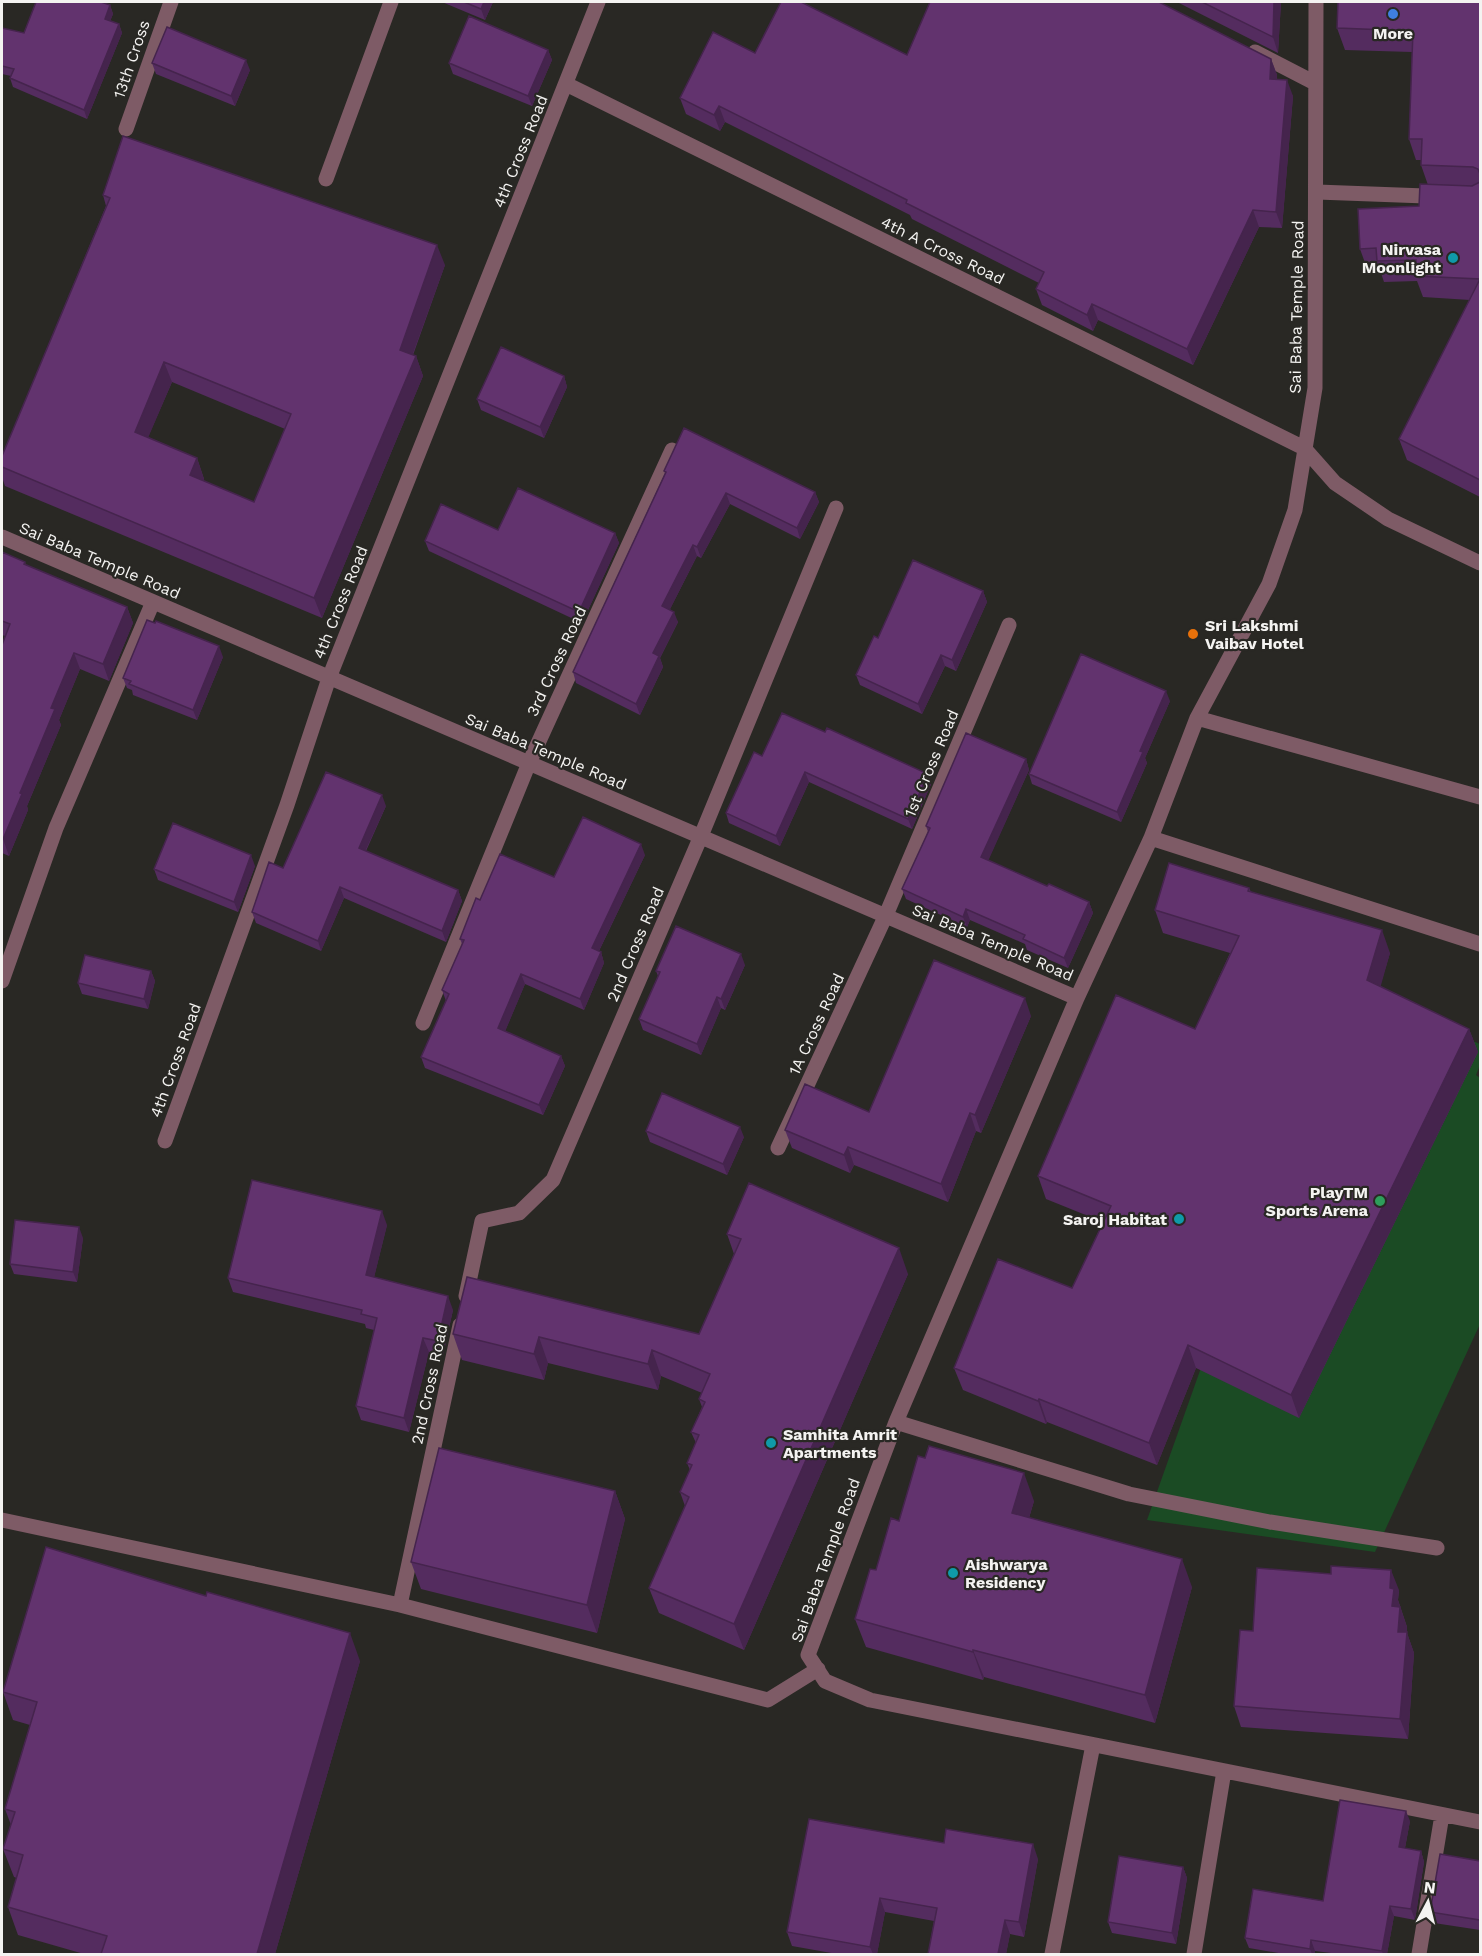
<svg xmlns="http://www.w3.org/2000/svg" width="1482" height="1956" font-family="'Work Sans',sans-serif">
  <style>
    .green { fill: #1b4b24 }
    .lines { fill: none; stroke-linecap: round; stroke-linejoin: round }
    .minor { stroke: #7e5b66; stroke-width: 15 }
    .wall { fill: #542c5f; fill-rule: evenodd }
    .shaded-wall { fill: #45244d }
    .building { fill: #62336e; stroke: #45244d; stroke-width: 1.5; fill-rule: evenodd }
    .shop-dot { fill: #3f7fe0; stroke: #292824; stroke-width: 2 }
    .culture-dot { fill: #0f9aa8; stroke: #292824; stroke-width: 2 }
    .food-dot { fill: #e8710a; stroke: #292824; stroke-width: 2 }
    .leisure-dot { fill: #2e9e5b; stroke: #292824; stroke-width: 2 }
    .labels { text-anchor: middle; stroke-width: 4.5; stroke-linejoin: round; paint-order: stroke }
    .poi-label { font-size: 16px; font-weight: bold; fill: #f4f3f1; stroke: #292824; text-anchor: end }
    .street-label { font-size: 16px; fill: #f4f3f1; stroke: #292824 }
  </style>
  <rect width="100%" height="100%" fill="#292824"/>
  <path class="green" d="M 1377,999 L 1480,1044 L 1480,1065 L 1476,1075 L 1480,1078 L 1480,1324 L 1375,1552 L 1147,1520 L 1208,1348 Z"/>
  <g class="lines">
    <path class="minor" d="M 1316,2 L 1315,388 L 1295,510 L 1269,584 L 1197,718 L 1151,838 L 1077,998 L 896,1422 L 808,1655 L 825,1681 L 870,1700 L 1480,1822
      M 1255,52 L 1315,83
      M 566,84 L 1304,448 L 1335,483 L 1388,519 L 1480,563
      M 126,129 L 171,2
      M 326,179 L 391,2
      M 1317,192 L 1480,198
      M 2,537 L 1077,998
      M 1197,718 L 1480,797
      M 1151,838 L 1480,944
      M 2,981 L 56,828 L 153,602
      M 423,1023 L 529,763 L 672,450
      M 165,1141 L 287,805 L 329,678 L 598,2
      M 778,1148 L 886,915 L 1009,625
      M 466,1296 L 482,1221 L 519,1213 L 553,1180 L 701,836 L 836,508
      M 896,1422 L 1129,1494 L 1270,1522 L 1437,1548
      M 2,1520 L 400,1605 L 768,1700 L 818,1669
      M 400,1605 L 460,1325
      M 1052,1954 L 1093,1745
      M 1194,1954 L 1224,1771
      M 1419,1954 L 1442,1815"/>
  </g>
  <path class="wall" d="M 442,2 L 493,2 L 485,20 Z
    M 1177,2 L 1281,2 L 1278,53 Z
    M 1480,2 L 1480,497 L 1407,460 L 1399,439 L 1470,300 L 1423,297 L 1417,281 L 1384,282 L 1380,270 L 1368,271 L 1360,249 L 1419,206 L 1428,185 L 1421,165 L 1421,160 L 1416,160 L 1409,139 L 1412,52 L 1345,50 L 1337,28 Z
    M 110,5 L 113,14 L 110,21 L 119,24 L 122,33 L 87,119 L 13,87 L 10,78 L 11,76 L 2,74 L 2,28 L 24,33 Z
    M 548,50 L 552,60 L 532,106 L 453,74 L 449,63 Z
    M 755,53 L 1271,59 L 1277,75 L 1277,79 L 1293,96 L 1282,228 L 1259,227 L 1193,365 L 1098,320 L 1093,331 L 1042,305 L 1036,289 L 1039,283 L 912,219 L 910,215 L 725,122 L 720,131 L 686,114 L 680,98 Z
    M 152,63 L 250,70 L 235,106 L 156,74 Z
    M 103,195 L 445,265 L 413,355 L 416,356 L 423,376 L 322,618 L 5,486 L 2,477 L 2,456 L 106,206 ZM 172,382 L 285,429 L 254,502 L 203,481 L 204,479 L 197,458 L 148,437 Z
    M 564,376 L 567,387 L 544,438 L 481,410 L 477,399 Z
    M 664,471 L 815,492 L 819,502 L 800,539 L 730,504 L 701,558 L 697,556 L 670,609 L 678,622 L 660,658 L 663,667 L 640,715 L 576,683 L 573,672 L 665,473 Z
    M 498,530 L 615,533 L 619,543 L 582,623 L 429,551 L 425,541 Z
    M 2,552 L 25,562 L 26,565 L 127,607 L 133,623 L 109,681 L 80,669 L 59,720 L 61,725 L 27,806 L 28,810 L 9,856 L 2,853 L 2,645 L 5,636 L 2,635 Z
    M 983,591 L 987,602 L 956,671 L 945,666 L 922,714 L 860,685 L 856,675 L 878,638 Z
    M 223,657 L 197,720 L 133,695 L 132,690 L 127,688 L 123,678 Z
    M 1170,701 L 1145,758 L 1147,763 L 1121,822 L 1032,784 L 1029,774 Z
    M 825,732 L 928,774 L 931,784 L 912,829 L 809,782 L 780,846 L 729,823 L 726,813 L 762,756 Z
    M 1026,759 L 1029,770 L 988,860 L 1047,886 L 1089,902 L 1093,913 L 1068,968 L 1027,950 L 1025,944 L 970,920 L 967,927 L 906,899 L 902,889 L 928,832 L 926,826 Z
    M 386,806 L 366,851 L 458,890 L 462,901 L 446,942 L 344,898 L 321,951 L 256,923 L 252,912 L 283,868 Z
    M 645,855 L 599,951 L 601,952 L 604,963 L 584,1010 L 525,984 L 505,1031 L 561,1056 L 565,1066 L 543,1115 L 425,1068 L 421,1057 L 446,1001 L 442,990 L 462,944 L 460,939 L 480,900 L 554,877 Z
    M 255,866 L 238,912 L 158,880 L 154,869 Z
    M 1249,888 L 1251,892 L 1390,953 L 1380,986 L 1469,1029 L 1478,1052 L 1299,1418 L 1196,1368 L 1157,1465 L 1047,1422 L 1046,1424 L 963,1390 L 954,1368 L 1072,1288 L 1103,1222 L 1046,1199 L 1038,1176 L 1195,1029 L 1230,953 L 1163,933 L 1155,910 Z
    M 745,965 L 725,1010 L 721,1008 L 701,1055 L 643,1030 L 639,1019 L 658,976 L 656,971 Z
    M 151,971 L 155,981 L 148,1009 L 82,994 L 78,983 Z
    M 1031,1016 L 981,1133 L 976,1131 L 948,1202 L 854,1165 L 850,1173 L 792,1148 L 785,1130 L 869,1112 Z
    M 646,1131 L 744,1137 L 727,1175 L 650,1142 Z
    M 387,1225 L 374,1277 L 453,1310 L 443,1355 L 429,1352 L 409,1432 L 361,1420 L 356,1406 L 374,1330 L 366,1328 L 365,1324 L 233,1292 L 228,1278 Z
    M 727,1234 L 908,1274 L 744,1650 L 659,1613 L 649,1588 L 685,1506 L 680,1492 L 690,1470 L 687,1463 L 696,1443 L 691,1432 L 702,1407 L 699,1399 L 702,1393 L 661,1376 L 658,1390 L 548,1363 L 544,1380 L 462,1360 L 453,1334 L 699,1334 L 734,1254 Z
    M 83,1238 L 77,1282 L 14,1274 L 10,1264 Z
    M 615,1491 L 625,1519 L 597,1633 L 421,1589 L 411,1562 Z
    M 1034,1501 L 1029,1518 L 1192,1587 L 1155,1723 L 984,1677 L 983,1680 L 866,1647 L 855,1619 L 876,1570 L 899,1521 Z
    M 1399,1590 L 1398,1600 L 1407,1627 L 1407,1633 L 1414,1653 L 1408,1739 L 1241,1727 L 1234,1706 L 1253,1631 Z
    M 360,1661 L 275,1954 L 84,1954 L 18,1935 L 8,1907 L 17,1878 L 14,1877 L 3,1849 L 11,1825 L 5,1809 L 30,1725 L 13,1720 L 3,1692 Z
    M 1410,1821 L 1405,1848 L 1421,1851 L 1424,1862 L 1415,1920 L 1394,1916 L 1387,1954 L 1339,1954 L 1315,1951 L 1315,1954 L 1284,1954 L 1249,1948 L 1245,1938 L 1323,1901 Z
    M 944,1843 L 1038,1859 L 1024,1937 L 1010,1934 L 1006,1954 L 928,1954 L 934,1921 L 885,1912 L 877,1954 L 837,1954 L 792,1946 L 787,1932 Z
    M 1480,1861 L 1480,1930 L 1434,1923 L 1430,1912 Z
    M 1183,1867 L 1187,1878 L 1176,1944 L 1112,1933 L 1108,1922 Z"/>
  <path class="shaded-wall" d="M 484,2 L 493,2 L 485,20 L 481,9 Z
    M 1274,2 L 1281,2 L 1278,53 L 1273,37 Z
    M 110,5 L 113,14 L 108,27 L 105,19 Z
    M 119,24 L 122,33 L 87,119 L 84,110 Z
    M 548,50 L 552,60 L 532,106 L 528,96 Z
    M 1271,59 L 1277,75 L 1276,95 L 1270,79 Z
    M 246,60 L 250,70 L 235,106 L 231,96 Z
    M 1287,80 L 1293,96 L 1282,228 L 1276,212 Z
    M 719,106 L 725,122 L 720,131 L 714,115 Z
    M 1253,210 L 1259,227 L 1193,365 L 1187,349 Z
    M 437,245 L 445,265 L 407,370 L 400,350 Z
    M 1092,304 L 1098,320 L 1093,331 L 1087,315 Z
    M 416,356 L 423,376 L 322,618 L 314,598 Z
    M 164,362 L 172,382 L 142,452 L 135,432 Z
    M 564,376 L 567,387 L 544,438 L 540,427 Z
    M 197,458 L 204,479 L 197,496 L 190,475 Z
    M 815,492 L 819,502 L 800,539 L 797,528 Z
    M 726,493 L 730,504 L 701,558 L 697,547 Z
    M 615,533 L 619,543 L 582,623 L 579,612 Z
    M 693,545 L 697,556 L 666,617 L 662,606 Z
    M 983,591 L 987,602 L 956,671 L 952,660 Z
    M 127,607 L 133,623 L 109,681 L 103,664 Z
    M 674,612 L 678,622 L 660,658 L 663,667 L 640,715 L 636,704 L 653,653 Z
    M 219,646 L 223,657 L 197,720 L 193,710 Z
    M 74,653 L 80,669 L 59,720 L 61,725 L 27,806 L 28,810 L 9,856 L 3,839 L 51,708 Z
    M 941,655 L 945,666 L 922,714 L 918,704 Z
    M 1166,691 L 1170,701 L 1145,758 L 1147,763 L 1121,822 L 1117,812 L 1140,751 Z
    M 1026,759 L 1029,770 L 985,868 L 981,857 Z
    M 805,772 L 809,782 L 780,846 L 776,836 Z
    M 928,774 L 931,784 L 912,829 L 908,819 Z
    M 382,795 L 386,806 L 362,858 L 359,848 Z
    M 641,844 L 645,855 L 595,959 L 592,948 Z
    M 251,855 L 255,866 L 238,912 L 234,902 Z
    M 340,887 L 344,898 L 321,951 L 318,941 Z
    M 458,890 L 462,901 L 446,942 L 442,931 Z
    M 1089,902 L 1093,913 L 1068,968 L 1064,958 Z
    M 966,909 L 970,920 L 967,927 L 963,917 Z
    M 1382,930 L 1390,953 L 1376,1003 L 1367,980 Z
    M 601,952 L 604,963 L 584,1010 L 580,999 Z
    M 741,954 L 745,965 L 725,1010 L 721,999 Z
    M 151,971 L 155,981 L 148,1009 L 144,999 Z
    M 521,974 L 525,984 L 502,1039 L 498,1028 Z
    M 717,997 L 721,1008 L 701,1055 L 697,1044 Z
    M 1025,998 L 1031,1016 L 981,1133 L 975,1115 Z
    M 1469,1029 L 1478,1052 L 1299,1418 L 1291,1395 Z
    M 561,1056 L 565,1066 L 543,1115 L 539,1105 Z
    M 970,1113 L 976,1131 L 948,1202 L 941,1184 Z
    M 740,1127 L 744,1137 L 727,1175 L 723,1164 Z
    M 848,1147 L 854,1165 L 850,1173 L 844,1155 Z
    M 382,1211 L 387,1225 L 371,1290 L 366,1275 Z
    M 79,1227 L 83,1238 L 77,1282 L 73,1272 Z
    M 899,1248 L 908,1274 L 744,1650 L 734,1624 Z
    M 448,1296 L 453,1310 L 443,1355 L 438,1341 Z
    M 539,1337 L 548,1363 L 544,1380 L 534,1354 Z
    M 423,1338 L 429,1352 L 409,1432 L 404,1418 Z
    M 1188,1345 L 1196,1368 L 1157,1465 L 1149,1443 Z
    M 652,1350 L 661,1376 L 658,1390 L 648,1364 Z
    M 1039,1399 L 1047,1422 L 1046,1424 L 1038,1401 Z
    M 1024,1473 L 1034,1501 L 1022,1541 L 1012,1513 Z
    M 615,1491 L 625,1519 L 597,1633 L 587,1605 Z
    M 1182,1559 L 1192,1587 L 1155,1723 L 1145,1695 Z
    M 1391,1570 L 1399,1590 L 1398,1600 L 1407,1627 L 1407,1633 L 1414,1653 L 1408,1739 L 1400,1719 L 1398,1632 L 1392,1606 L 1390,1588 Z
    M 350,1633 L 360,1661 L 275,1954 L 257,1954 Z
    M 973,1650 L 984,1677 L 983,1680 L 973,1652 Z
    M 1406,1811 L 1410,1821 L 1403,1858 L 1399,1847 Z
    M 1033,1844 L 1038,1859 L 1024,1937 L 1019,1922 Z
    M 1421,1851 L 1424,1862 L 1415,1920 L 1411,1909 Z
    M 1183,1867 L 1187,1878 L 1176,1944 L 1172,1933 Z
    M 880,1898 L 885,1912 L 877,1954 L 873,1954 L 870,1947 Z
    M 1390,1906 L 1394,1916 L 1387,1954 L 1383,1954 L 1382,1951 Z
    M 1005,1920 L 1010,1934 L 1006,1954 L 998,1954 Z
    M 1311,1940 L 1315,1951 L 1315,1954 L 1312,1954 L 1310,1949 Z"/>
  <path class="building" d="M 36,2 L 101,2 L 110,5 L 105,19 L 119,24 L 84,110 L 10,78 L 14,69 L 2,66 L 2,28 L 24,33 Z
    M 464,2 L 484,2 L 481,9 Z
    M 781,2 L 801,2 L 907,55 L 930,2 L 1159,2 L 1271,59 L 1270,79 L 1287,80 L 1276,212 L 1253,210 L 1187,349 L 1092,304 L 1087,315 L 1036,289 L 1044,272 L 906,203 L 907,200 L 719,106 L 714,115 L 680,98 L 713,32 L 755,53 Z
    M 1202,2 L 1274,2 L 1273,37 Z
    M 1338,2 L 1480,2 L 1480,174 L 1478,169 L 1473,167 L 1421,165 L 1422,139 L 1409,139 L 1413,31 L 1337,28 Z
    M 469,16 L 548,50 L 528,96 L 449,63 Z
    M 167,27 L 246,60 L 231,96 L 152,63 Z
    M 123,136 L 437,245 L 400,350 L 416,356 L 314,598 L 2,467 L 2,456 L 110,198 L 103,195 ZM 164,362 L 291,414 L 254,502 L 190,475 L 197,458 L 135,432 Z
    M 1480,181 L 1480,480 L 1399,439 L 1480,279 L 1415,276 L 1416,260 L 1377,261 L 1376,248 L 1360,249 L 1358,209 L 1419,206 L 1420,184 L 1472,186 L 1480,182 Z
    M 501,347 L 564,376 L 540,427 L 477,399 Z
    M 684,428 L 815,492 L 797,528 L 726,493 L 697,547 L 693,545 L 662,606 L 674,612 L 653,653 L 659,656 L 636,704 L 573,672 L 666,472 L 664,471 Z
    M 518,488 L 615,533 L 579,612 L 425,541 L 441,504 L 498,530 Z
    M 2,552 L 25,562 L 24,564 L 127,607 L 103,664 L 74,653 L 51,708 L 55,709 L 20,793 L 22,794 L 3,839 L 2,839 L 2,645 L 10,624 L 2,621 Z
    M 913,560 L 983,591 L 952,660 L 941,655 L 918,704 L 856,675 L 874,636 L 878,638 Z
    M 147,620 L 155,623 L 156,621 L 219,646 L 193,710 L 129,684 L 131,681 L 123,678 Z
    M 1081,654 L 1166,691 L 1140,751 L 1143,752 L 1117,812 L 1029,774 Z
    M 782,713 L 825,732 L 827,728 L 928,774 L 908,819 L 805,772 L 776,836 L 726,813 L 754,752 L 762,756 Z
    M 966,733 L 1026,759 L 981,857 L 1047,886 L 1049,884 L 1089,902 L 1064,958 L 1023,939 L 1025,935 L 966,909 L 963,917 L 902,889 L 930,828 L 926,826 Z
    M 326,772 L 382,795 L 359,848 L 458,890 L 442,931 L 340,887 L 318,941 L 252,912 L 269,862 L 283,868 Z
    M 583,817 L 641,844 L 592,948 L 601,952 L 580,999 L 521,974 L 498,1028 L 561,1056 L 539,1105 L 421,1057 L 449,994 L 442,990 L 464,940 L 460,939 L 476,898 L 480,900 L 500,854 L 554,877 Z
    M 173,823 L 251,855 L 234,902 L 154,869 Z
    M 1169,863 L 1249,888 L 1248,891 L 1382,930 L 1367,980 L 1469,1029 L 1291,1395 L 1188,1345 L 1149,1443 L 1039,1399 L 1038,1401 L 954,1368 L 998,1259 L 1072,1288 L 1111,1206 L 1038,1176 L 1116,995 L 1195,1029 L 1239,936 L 1155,910 Z
    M 676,926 L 741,954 L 721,999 L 717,997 L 697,1044 L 639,1019 L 660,972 L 656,971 Z
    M 85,955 L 151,971 L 144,999 L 78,983 Z
    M 934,960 L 1025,998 L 975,1115 L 970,1113 L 941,1184 L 848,1147 L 844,1155 L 785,1130 L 805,1084 L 869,1112 Z
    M 662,1093 L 740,1127 L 723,1164 L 646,1131 Z
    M 252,1180 L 382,1211 L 366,1275 L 448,1296 L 438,1341 L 423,1338 L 404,1418 L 356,1406 L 377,1318 L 361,1314 L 362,1310 L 228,1278 Z
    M 749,1183 L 899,1248 L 734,1624 L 649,1588 L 689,1497 L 680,1492 L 692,1465 L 687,1463 L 699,1435 L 691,1432 L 705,1402 L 699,1399 L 710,1374 L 652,1350 L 648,1364 L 539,1337 L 534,1354 L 453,1334 L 467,1277 L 699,1334 L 741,1239 L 727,1234 Z
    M 15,1220 L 79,1227 L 73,1272 L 10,1264 Z
    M 929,1446 L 1024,1473 L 1012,1513 L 1182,1559 L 1145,1695 L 973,1650 L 973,1652 L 855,1619 L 870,1569 L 876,1570 L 891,1518 L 899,1521 L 918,1456 L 925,1458 Z
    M 439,1448 L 615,1491 L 587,1605 L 411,1562 Z
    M 46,1547 L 206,1596 L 207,1592 L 350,1633 L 257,1954 L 101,1954 L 107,1936 L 8,1907 L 23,1855 L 3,1849 L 15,1812 L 5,1809 L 37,1702 L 3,1692 Z
    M 1331,1566 L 1391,1570 L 1390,1588 L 1394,1589 L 1392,1606 L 1400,1607 L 1398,1632 L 1407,1632 L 1400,1719 L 1234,1706 L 1240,1630 L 1253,1631 L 1257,1568 L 1331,1574 Z
    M 1340,1800 L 1406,1811 L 1399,1847 L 1421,1851 L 1411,1909 L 1390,1906 L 1382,1951 L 1311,1940 L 1310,1949 L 1245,1938 L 1253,1889 L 1323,1901 Z
    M 809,1819 L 944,1843 L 946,1829 L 1033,1844 L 1019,1922 L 1005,1920 L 998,1954 L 928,1954 L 937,1908 L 880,1898 L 870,1947 L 787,1932 Z
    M 1440,1854 L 1480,1861 L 1480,1920 L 1430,1912 Z
    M 1119,1856 L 1183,1867 L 1172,1933 L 1108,1922 Z"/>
  <circle class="shop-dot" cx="1393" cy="14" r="6"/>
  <g class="culture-dot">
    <circle cx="1453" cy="258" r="6"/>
    <circle cx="1179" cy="1219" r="6"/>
    <circle cx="771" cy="1443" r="6"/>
    <circle cx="953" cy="1573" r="6"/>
  </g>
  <circle class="food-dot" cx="1193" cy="634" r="6"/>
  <circle class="leisure-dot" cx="1380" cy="1201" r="6"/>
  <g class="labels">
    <g class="poi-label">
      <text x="1393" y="39" text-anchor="middle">More</text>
      <text x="1441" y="255">Nirvasa<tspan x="1441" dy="18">Moonlight</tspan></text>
      <text x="1205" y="631" text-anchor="start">Sri Lakshmi<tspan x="1205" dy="18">Vaibav Hotel</tspan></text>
      <text x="1368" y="1198">PlayTM<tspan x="1368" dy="18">Sports Arena</tspan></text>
      <text x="1167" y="1225">Saroj Habitat</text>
      <text x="783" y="1440" text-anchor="start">Samhita Amrit<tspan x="783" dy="18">Apartments</tspan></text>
      <text x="965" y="1570" text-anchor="start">Aishwarya<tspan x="965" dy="18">Residency</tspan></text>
    </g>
    <g class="street-label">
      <text transform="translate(131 59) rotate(-71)" y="6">13th Cross</text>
      <text transform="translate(520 151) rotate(-68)" y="6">4th Cross Road</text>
      <text transform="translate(943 250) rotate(26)" y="6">4th A Cross Road</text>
      <text transform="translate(1296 307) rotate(-89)" y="6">Sai Baba Temple Road</text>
      <text transform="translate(100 560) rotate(23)" y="6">Sai Baba Temple Road</text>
      <text transform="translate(340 602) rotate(-68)" y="6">4th Cross Road</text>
      <text transform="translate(556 661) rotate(-65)" y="6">3rd Cross Road</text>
      <text transform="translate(546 751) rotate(23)" y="6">Sai Baba Temple Road</text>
      <text transform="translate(931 763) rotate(-67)" y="6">1st Cross Road</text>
      <text transform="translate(993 942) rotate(23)" y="6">Sai Baba Temple Road</text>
      <text transform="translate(635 944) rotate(-67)" y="6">2nd Cross Road</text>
      <text transform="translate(816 1024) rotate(-65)" y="6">1A Cross Road</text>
      <text transform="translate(175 1060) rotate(-70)" y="6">4th Cross Road</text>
      <text transform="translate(429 1384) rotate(-78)" y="6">2nd Cross Road</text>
      <text transform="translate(825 1560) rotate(-70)" y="6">Sai Baba Temple Road</text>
    </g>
  </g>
  <rect width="1482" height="1956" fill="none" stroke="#f4f3f1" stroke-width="6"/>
  <g transform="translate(1428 1902) rotate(7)" stroke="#292824" stroke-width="4.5" paint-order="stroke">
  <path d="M0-4.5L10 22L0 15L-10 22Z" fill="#f4f3f1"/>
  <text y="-9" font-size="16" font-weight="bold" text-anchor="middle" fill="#f4f3f1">N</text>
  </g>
</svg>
